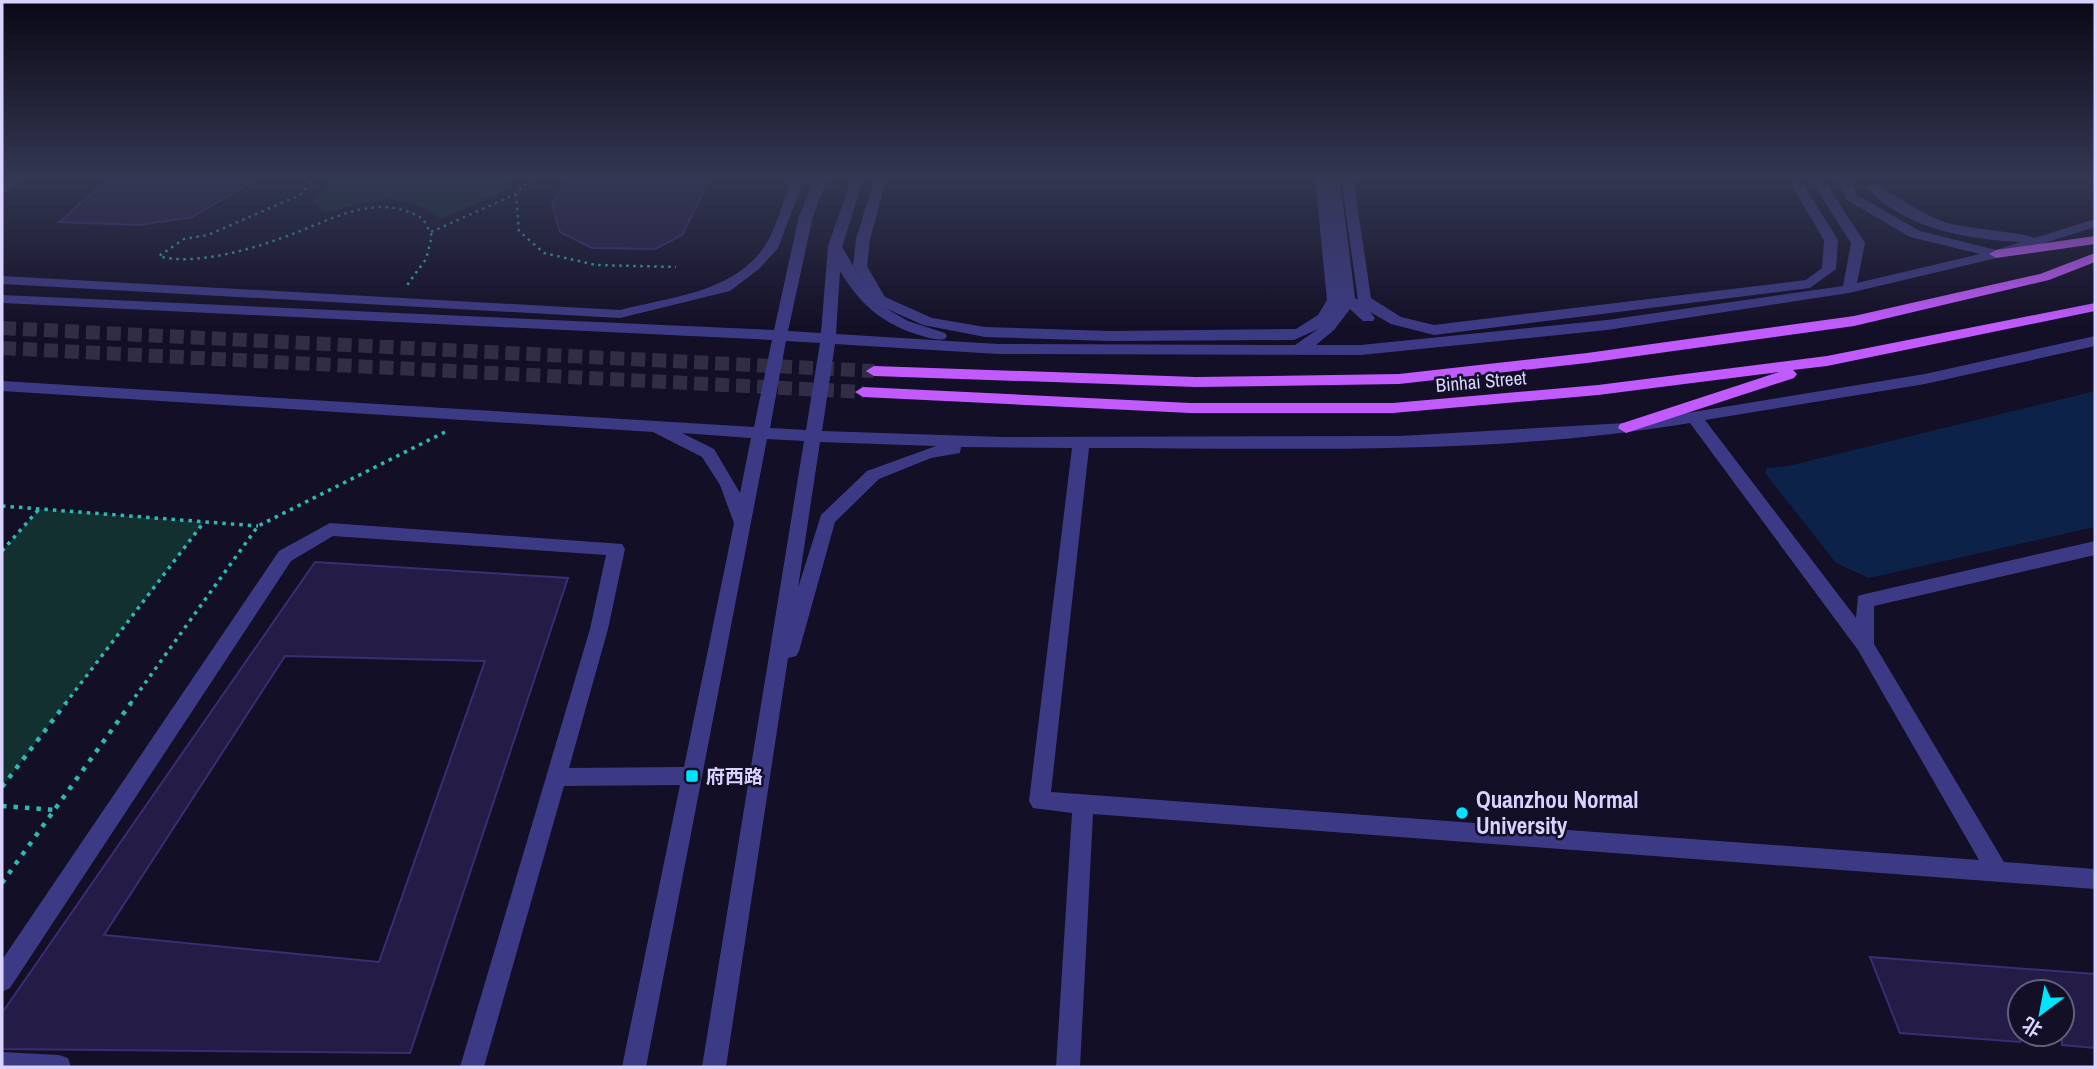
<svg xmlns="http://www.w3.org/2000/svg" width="2097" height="1069" font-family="'Archivo Narrow','Noto Sans SC',sans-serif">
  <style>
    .green { fill: #12302f }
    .water { fill: #0c2248 }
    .building { fill: #241b47; stroke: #3b2d73; stroke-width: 2; fill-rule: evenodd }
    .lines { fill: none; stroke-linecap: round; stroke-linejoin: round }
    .major-tunnel { stroke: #312d47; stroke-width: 14; stroke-dasharray: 14 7; stroke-linecap: butt }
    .path-far2 { stroke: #2fb8b0; stroke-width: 2.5; stroke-dasharray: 2.5 4.5; stroke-linecap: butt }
    .path-far1 { stroke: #2fb8b0; stroke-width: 3.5; stroke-dasharray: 3.5 5; stroke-linecap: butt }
    .path { stroke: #2fb8b0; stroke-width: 4.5; stroke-dasharray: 4.5 7; stroke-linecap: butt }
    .minor { fill: #3d3a85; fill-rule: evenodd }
    .major { fill: #c25bff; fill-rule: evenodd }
    .poi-dot { fill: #00e5ff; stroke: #130f26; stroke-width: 2.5 }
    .labels { text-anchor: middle; stroke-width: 5; stroke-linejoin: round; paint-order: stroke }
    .street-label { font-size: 19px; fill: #d9d4ff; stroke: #130f26 }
    .poi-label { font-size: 19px; font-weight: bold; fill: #d9d4ff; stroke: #130f26; text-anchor: start }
    .near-poi-label { font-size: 23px; font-weight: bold; fill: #d9d4ff; stroke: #130f26; text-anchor: start }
  </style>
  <rect width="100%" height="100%" fill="#130f26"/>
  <path class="green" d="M 333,177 L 518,177 L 496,196 L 440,219 C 402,188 369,201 325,213 L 313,201 Z
    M 39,509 L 204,522 L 2,787 L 2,551 Z"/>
  <path class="water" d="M 2095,391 L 2095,527 L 1869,578 L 1836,563 L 1765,473 L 1767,468 L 1788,466 Z"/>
  <path class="building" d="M 111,177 L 261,177 L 192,217 L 140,225 L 59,222 Z
    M 569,177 L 711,177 L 682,235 L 655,249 L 592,248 L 560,232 L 552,204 Z
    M 315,562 L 568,578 L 410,1053 L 2,1049 L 2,1013 ZM 285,656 L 485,661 L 379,962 L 104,935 Z
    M 1870,957 L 2095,974 L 2095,1048 L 2062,1045 L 2062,992 L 2020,992 L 2020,1042 L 1900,1033 Z"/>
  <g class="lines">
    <path class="major-tunnel" d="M 2,328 L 874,371
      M 2,348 L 863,392"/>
    <path class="path-far2" d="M 315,177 L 300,195 L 208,235 L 184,239 L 159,256 C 195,267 260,247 295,233 C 337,217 380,192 423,219 L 432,236 L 426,259 L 405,288
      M 516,194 L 519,231 L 544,253 L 596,265 L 676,267
      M 431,232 L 516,194 L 532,177"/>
    <path class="path-far1" d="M 2,506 L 258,526
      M 2,551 L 39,509
      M 65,704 L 204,522
      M 130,704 L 258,526 L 449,430"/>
    <path class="path" d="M 2,787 L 66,703
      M 2,806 L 55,810
      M 2,883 L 131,703"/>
    <path class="minor" d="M 11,177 L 26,177 L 2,194 L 2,184 Z
      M 792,177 L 805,177 L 778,248 L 759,269 L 730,291 L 620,318 L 2,284 L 2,276 L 620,310 C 669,297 733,293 764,247 C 776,230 784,198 792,177 Z
      M 815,177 L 828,177 L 813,216 L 788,331 L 821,333 L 828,246 L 852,177 L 864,177 L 842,247 L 868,291 L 853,266 L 856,239 L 875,177 L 887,177 L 870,239 L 867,266 L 885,297 L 932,318 L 985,327 L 1110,331 L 1296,329 L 1318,315 L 1327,300 L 1315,177 L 1327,177 L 1328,180 L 1339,177 L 1340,180 L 1355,298 L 1358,300 L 1341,177 L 1353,177 L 1371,298 L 1401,317 L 1434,325 L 1806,280 L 1822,268 L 1824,240 L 1791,184 L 1797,180 L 1803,184 L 1838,240 L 1836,269 L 1810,288 L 1434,335 L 1391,324 L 1370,312 L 1375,318 L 1373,321 L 1363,321 L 1350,309 L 1334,330 L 1316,345 L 1361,345 L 1607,320 L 1843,286 L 1851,243 L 1809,177 L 1822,177 L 1865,243 L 1857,283 L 1980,254 L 1910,237 L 1847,200 L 1835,177 L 1848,177 L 1857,195 L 1920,231 L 1996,250 L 2021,242 C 1969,240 1903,228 1867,188 L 1868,185 C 1874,184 1874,183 1879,186 C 1902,199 1921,214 1947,223 C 1964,228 2027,233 2034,238 L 2095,219 L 2095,227 L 2001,257 L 1849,293 L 1607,330 L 1361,355 L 998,354 L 835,344 L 822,431 L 1002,437 L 1400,436 L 1626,423 L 1925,374 L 2095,336 L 2095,346 L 1925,384 L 1705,420 L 1856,618 L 1858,596 L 1865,594 L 2095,541 L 2095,555 L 1874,606 L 1874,644 L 2004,862 L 2095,869 L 2095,889 L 1093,814 L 1080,1067 L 1056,1067 L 1072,813 L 1033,808 L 1029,801 L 1072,448 L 961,447 L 960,453 L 931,458 L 879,479 L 835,522 L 799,651 L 796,656 L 788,658 L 726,1067 L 702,1067 L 804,441 L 767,439 L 646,1067 L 622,1067 L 680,785 L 564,786 L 484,1067 L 460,1067 L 590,629 L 606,555 L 333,536 L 291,561 L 10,988 L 2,992 L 2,960 L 279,551 L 330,523 L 622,544 L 625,549 L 608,629 L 569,768 L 684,767 L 734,523 L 720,485 L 702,457 L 653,432 L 2,391 L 2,381 L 754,427 L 772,340 L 2,303 L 2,295 L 774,330 L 799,216 ZM 840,271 C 859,303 882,324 919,335 C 927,337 936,341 945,339 L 947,336 L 945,333 L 908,321 L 885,308 L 923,325 L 985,337 L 1110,341 L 1294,340 L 1318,329 L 1295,345 L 998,344 L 836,334 ZM 786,341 L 820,343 L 806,430 L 770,428 ZM 1690,423 L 1858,650 L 1979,860 L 1051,792 L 1089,448 C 1288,448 1492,456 1690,423 ZM 682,433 L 751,438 L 740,493 L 714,449 ZM 820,442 L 936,446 L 867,471 L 821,515 L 798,588 Z
      M 2,1052 L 59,1055 L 68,1058 L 71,1067 L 2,1067 Z"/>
    <path class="major" d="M 2095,236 L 2095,244 L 1996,258 L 1989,254 L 1996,250 Z
      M 2095,253 L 2095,262 L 2049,280 L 1854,326 L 1587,363 L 1399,384 L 1196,387 L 874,376 L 866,371 L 874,366 L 1196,377 L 1399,374 L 1587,353 L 1854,316 L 2040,274 Z
      M 2095,303 L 2095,311 L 1827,366 L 1793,370 L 1797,374 L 1794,378 L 1626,433 L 1618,428 L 1620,424 L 1779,372 L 1598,395 L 1393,413 L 1190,413 L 863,397 L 855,392 L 863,387 L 1190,403 L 1393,403 L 1598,385 L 1827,356 Z"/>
  </g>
  <linearGradient id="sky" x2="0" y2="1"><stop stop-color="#0a0815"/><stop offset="0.54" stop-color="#333752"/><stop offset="1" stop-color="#333752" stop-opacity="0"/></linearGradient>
  <rect width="2097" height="327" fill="url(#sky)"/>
  <g class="poi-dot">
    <rect x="685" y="769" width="14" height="14" rx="3.5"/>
    <circle cx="1462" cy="813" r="7"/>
  </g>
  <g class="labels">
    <g class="street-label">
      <text transform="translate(1481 381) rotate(-5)" y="7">Binhai Street</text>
    </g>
    <g class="poi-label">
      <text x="706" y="783">府西路</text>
    </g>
    <g class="near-poi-label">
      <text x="1476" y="808">Quanzhou Normal<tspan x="1476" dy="26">University</tspan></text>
    </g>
  </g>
  <rect width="2097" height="1069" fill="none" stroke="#d9d4ff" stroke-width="7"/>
  <g transform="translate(2041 1013) rotate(212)"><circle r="33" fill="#130f26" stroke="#625e7d" stroke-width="2"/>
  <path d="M0-5L12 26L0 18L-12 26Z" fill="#00e5ff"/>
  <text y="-10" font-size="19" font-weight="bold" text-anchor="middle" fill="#d9d4ff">北</text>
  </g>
</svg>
